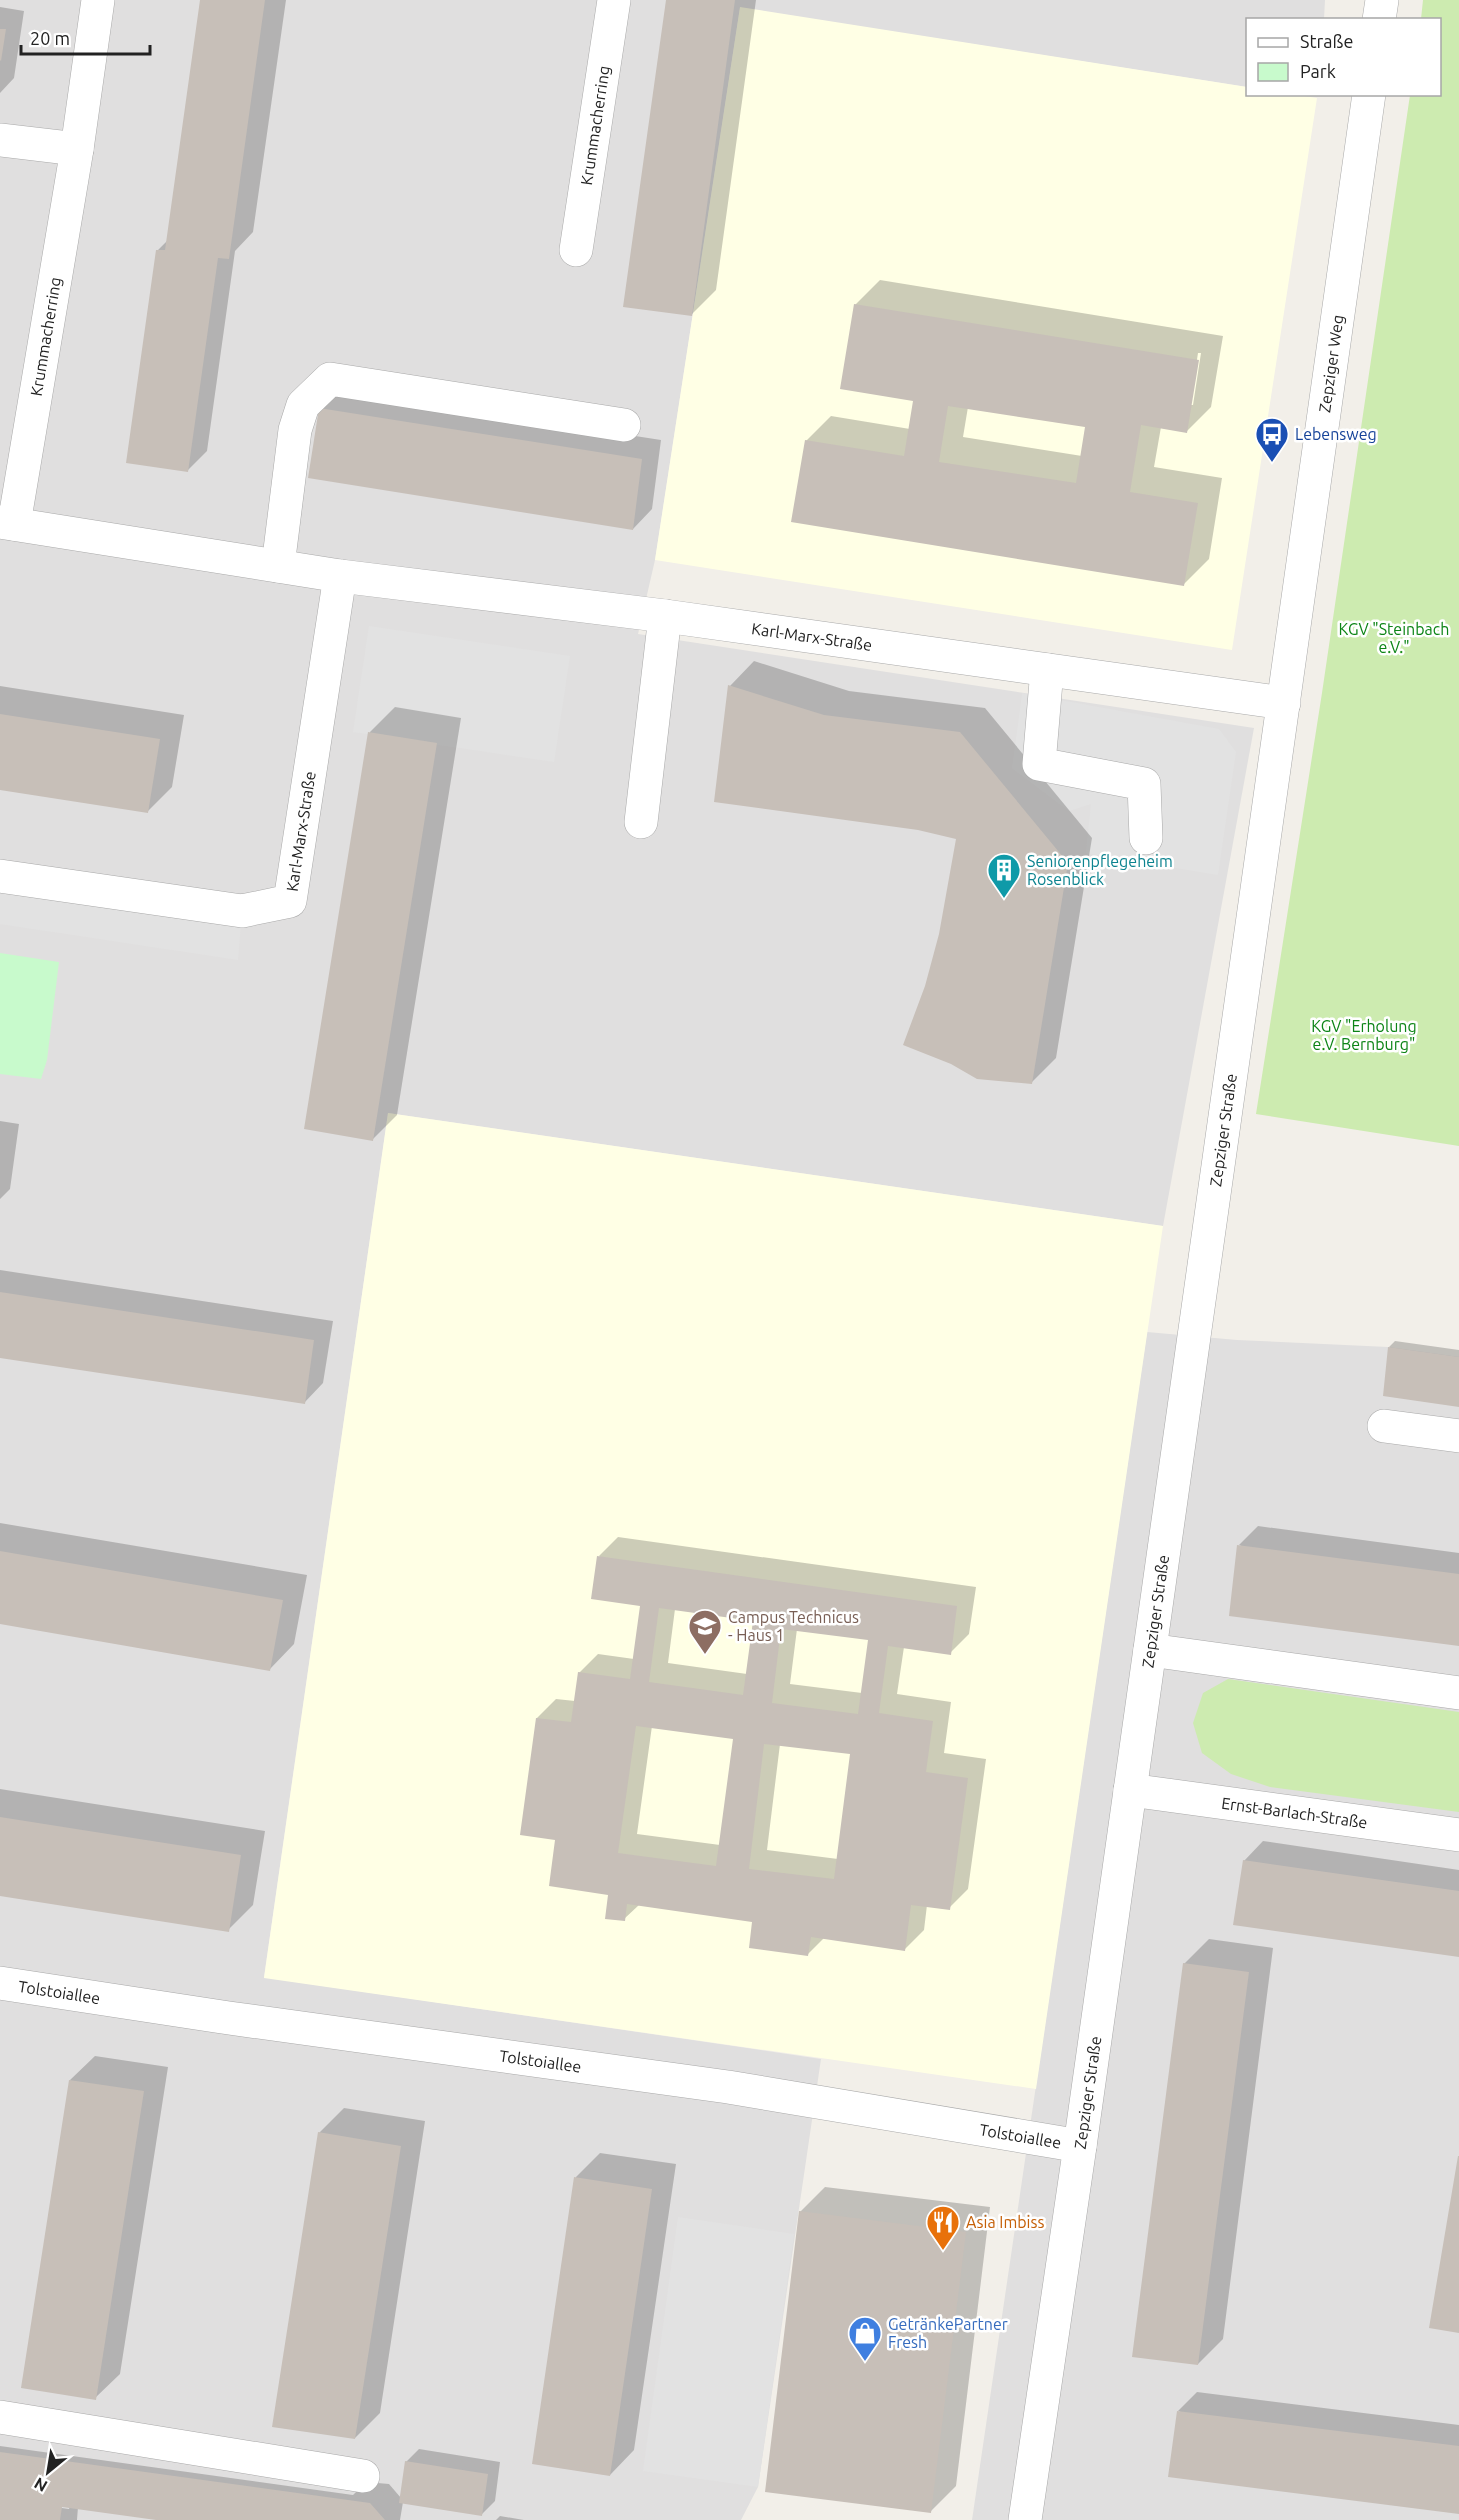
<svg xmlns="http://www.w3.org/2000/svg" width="1459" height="2520" font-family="Ubuntu,sans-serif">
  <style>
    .residential { fill: #e0dfdf }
    .education { fill: #ffffe5 }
    .grass { fill: #cdebb0 }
    .park { fill: #c8facc }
    .parking { fill: #e2e2e2 }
    .shadow { fill: #0003; fill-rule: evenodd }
    .building { fill: #c7bfb8; fill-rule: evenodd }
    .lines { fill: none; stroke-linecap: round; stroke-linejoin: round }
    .minor-casing { stroke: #a9a9a9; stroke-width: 34 }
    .minor { stroke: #fff; stroke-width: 33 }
    .labels { text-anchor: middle; stroke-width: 5; stroke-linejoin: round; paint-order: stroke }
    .street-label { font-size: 16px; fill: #222; stroke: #fff }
    .transit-label { font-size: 16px; fill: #164399; stroke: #fff; text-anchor: start }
    .park-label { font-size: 16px; fill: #0c8416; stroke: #fff }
    .culture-label { font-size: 16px; fill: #0d838f; stroke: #fff; text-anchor: start }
    .education-label { font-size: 16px; fill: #785e54; stroke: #fff; text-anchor: start }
    .food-label { font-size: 16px; fill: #c56008; stroke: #fff; text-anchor: start }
    .shop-label { font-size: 16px; fill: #366cbe; stroke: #fff; text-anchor: start }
  </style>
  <rect width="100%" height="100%" fill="#f2efe9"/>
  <path class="residential" d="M 0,0 L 1325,0 L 1324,19 L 1248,20 L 1247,87 L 740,8 L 655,560 L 638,634 L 1254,728 L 1163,1226 L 388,1113 L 264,1977 L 821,2059 L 758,2487 L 741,2520 L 0,2520 Z
    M 1147,1332 L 1237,1340 L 1388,1347 L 1459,1357 L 1459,2520 L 972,2520 Z"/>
  <path class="education" d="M 740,7 L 1247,87 L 1248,94 L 1297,95 L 1317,98 L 1232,650 L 655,560 Z
    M 388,1113 L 1163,1226 L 1036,2089 L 264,1978 Z"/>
  <path class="grass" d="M 1423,0 L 1459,0 L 1459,1146 L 1256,1114 L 1322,693 L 1410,95 L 1440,94 L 1440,20 L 1421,19 Z
    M 1228,1679 L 1459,1712 L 1459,1812 L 1270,1787 L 1231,1774 L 1202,1753 L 1193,1723 L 1203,1693 Z"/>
  <path class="park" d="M 0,953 L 59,962 L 47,1060 L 41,1079 L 0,1074 Z"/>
  <path class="parking" d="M 369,626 L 570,656 L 554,762 L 353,732 Z
    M 1022,693 L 1219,729 L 1236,752 L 1218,875 L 1086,853 L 1091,804 L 1069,811 L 1012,768 Z
    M 0,876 L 242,911 L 238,960 L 0,924 Z
    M 678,2217 L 794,2234 L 758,2487 L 643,2471 Z"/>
  <path class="shadow" d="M 201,0 L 286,0 L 253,232 L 235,251 L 207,451 L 188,470 L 157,251 L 168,240 Z
    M 668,0 L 756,0 L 716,290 L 691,315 Z
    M 0,7 L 24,11 L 14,78 L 0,93 Z
    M 880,280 L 1223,336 L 1211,407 L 1187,431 L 1161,427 L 1154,467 L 1222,478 L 1209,559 L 1184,584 L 806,441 L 831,416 L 910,429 L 915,399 L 855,305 ZM 1198,353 L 1201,353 L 1193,405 L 1190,405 ZM 968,407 L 1087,426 L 1082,456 L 963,437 Z
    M 339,390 L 661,440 L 652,509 L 633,529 L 320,409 Z
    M 754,661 L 849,691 L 985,708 L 1092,838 L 1056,1058 L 1031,1083 L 927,986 L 940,935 L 958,838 L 730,686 Z
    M 0,686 L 184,715 L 172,787 L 147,812 L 0,788 Z
    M 395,707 L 461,718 L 397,1115 L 372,1140 L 370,732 Z
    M 0,1121 L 19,1124 L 10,1189 L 0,1199 Z
    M 0,1270 L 333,1321 L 323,1383 L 304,1403 L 0,1357 Z
    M 1395,1341 L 1459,1350 L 1459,1405 L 1389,1347 Z
    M 0,1523 L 307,1575 L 294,1644 L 270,1669 L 0,1623 Z
    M 1258,1526 L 1459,1553 L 1459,1644 L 1239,1545 Z
    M 618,1537 L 976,1587 L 969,1634 L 950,1653 L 904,1647 L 897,1694 L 951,1702 L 944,1753 L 986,1759 L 968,1889 L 949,1908 L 927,1905 L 924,1930 L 905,1949 L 824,1938 L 808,1954 L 754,1921 L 639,1905 L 624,1919 L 610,1894 L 557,1838 L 537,1718 L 556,1699 L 575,1701 L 579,1673 L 598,1654 L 634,1659 L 641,1604 L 599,1556 ZM 675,1609 L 755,1620 L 747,1674 L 668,1663 ZM 797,1629 L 869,1639 L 862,1693 L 790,1684 ZM 652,1726 L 735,1738 L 720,1845 L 637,1834 ZM 780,1744 L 851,1753 L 838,1859 L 767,1850 Z
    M 0,1789 L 265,1831 L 253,1905 L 228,1930 L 0,1894 Z
    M 1263,1841 L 1459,1870 L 1459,1956 L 1244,1861 Z
    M 1209,1939 L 1273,1948 L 1223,2339 L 1198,2364 L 1184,1964 Z
    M 95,2056 L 168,2067 L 120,2374 L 95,2398 L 70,2080 Z
    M 344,2108 L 425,2121 L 380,2413 L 355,2438 L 319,2133 Z
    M 600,2153 L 676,2164 L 634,2450 L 610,2475 L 576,2177 Z
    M 825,2187 L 990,2207 L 956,2486 L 931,2511 L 800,2212 Z
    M 1197,2392 L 1459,2425 L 1459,2512 L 1178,2411 Z
    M 0,2446 L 353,2495 L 366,2482 L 389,2484 L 401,2498 L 406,2462 L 419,2449 L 500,2462 L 495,2501 L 482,2514 L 403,2502 L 400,2520 L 170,2520 L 78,2507 L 77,2520 L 0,2520 L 0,2499 L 69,2509 L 70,2506 L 0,2496 Z
    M 500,2516 L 524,2520 L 496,2520 Z"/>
  <path class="building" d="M 200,0 L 265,0 L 229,259 L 218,258 L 188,472 L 126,463 L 156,250 L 165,250 Z
    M 666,0 L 735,0 L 692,316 L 623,307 Z
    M 0,29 L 6,29 L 1,61 L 0,60 Z
    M 854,304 L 1199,360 L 1187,433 L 1141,425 L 1130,492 L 1198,503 L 1184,586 L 791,522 L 805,440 L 904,456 L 913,401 L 840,389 ZM 948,406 L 1085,427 L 1076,483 L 939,462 Z
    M 319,408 L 642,459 L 633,530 L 308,478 Z
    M 728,685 L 824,715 L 960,732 L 1068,863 L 1032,1084 L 977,1079 L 951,1064 L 903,1045 L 925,986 L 939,934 L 956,839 L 918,830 L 714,802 Z
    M 0,714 L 160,739 L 148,813 L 0,790 Z
    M 368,732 L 437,743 L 373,1141 L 304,1129 Z
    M 0,1292 L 314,1340 L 305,1404 L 0,1358 Z
    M 1388,1347 L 1459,1357 L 1459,1407 L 1383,1396 Z
    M 1237,1545 L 1459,1574 L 1459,1646 L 1229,1616 Z
    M 0,1551 L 283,1600 L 270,1671 L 0,1624 Z
    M 597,1556 L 957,1606 L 951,1655 L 888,1646 L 879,1713 L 933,1721 L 926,1772 L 968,1778 L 950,1910 L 911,1905 L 905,1951 L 811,1937 L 808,1956 L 749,1948 L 752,1922 L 627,1904 L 625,1921 L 605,1919 L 608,1895 L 549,1886 L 555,1840 L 520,1835 L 536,1718 L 571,1722 L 578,1672 L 630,1679 L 640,1606 L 591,1599 ZM 659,1608 L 753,1621 L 743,1695 L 649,1682 ZM 781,1629 L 868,1640 L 858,1714 L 772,1703 ZM 636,1726 L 733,1739 L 716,1866 L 618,1853 ZM 764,1744 L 850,1754 L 834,1879 L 749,1869 Z
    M 0,1817 L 241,1855 L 229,1932 L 0,1896 Z
    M 1243,1860 L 1459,1891 L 1459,1957 L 1233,1925 Z
    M 1183,1963 L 1249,1972 L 1198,2365 L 1132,2357 Z
    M 69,2080 L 144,2091 L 96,2400 L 21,2388 Z
    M 318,2132 L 401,2146 L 355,2439 L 272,2427 Z
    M 1458,2156 L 1459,2156 L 1459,2333 L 1429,2328 Z
    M 574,2177 L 652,2189 L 610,2476 L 532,2464 Z
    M 799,2211 L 966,2232 L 931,2513 L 765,2492 Z
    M 1177,2411 L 1459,2446 L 1459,2514 L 1168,2477 Z
    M 0,2452 L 370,2503 L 385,2520 L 156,2520 L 62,2507 L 60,2520 L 0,2520 Z
    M 405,2461 L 488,2474 L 482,2516 L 399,2503 Z"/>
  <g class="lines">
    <defs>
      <g id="minor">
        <path d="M 1379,20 L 1382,0"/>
        <path d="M 0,140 L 77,149"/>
        <path id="s1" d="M 576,250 L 614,0"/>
        <path id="s2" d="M 0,522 L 340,576 L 665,616 L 1284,703"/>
        <path id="s3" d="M 14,524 L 77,149 L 98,0"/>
        <path d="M 278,566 L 295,430 L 303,405 L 330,379 L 624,425"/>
        <path d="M 1047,670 L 1039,764 L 1144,784 L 1146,838"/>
        <path d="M 641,822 L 665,616"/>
        <path id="s4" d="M 0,876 L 242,911 L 290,901 L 340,576"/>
        <path d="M 1384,1426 L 1459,1436"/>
        <path d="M 1150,1650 L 1459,1693"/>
        <path id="s5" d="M 1130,1790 L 1459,1835"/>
        <path id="s6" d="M 0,1983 L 229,2018 L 728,2087 L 1080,2146"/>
        <path d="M 0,2417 L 363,2476"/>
        <path id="s7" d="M 1025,2520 L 1080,2146 L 1369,94"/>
      </g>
    </defs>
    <use href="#minor" class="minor-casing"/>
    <use href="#minor" class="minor"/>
  </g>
  <defs>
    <symbol id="bus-pin" viewBox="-11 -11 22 30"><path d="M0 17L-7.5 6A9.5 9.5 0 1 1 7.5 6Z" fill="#1a4fb4" stroke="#fff"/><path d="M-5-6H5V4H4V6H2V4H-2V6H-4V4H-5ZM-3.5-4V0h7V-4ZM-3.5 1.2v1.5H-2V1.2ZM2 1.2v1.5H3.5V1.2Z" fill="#fff"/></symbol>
    <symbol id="building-pin" viewBox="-11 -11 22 30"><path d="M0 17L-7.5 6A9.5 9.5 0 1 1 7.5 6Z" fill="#0f9aa8" stroke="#fff"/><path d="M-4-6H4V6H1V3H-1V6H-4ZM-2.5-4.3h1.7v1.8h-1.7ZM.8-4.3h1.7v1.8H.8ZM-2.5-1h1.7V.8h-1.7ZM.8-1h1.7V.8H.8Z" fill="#fff"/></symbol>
    <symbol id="school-pin" viewBox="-11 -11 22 30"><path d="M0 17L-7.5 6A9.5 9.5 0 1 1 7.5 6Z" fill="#8d6e63" stroke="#fff"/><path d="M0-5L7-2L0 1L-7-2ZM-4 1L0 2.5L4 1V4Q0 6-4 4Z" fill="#fff"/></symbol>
    <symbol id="restaurant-pin" viewBox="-11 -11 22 30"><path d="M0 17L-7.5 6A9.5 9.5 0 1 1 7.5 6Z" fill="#e8710a" stroke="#fff"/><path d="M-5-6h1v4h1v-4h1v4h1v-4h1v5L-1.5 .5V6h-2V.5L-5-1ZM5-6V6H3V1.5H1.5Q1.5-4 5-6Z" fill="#fff"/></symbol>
    <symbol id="shop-pin" viewBox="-11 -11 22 30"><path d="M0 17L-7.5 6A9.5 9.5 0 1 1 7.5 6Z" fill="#3f7fe0" stroke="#fff"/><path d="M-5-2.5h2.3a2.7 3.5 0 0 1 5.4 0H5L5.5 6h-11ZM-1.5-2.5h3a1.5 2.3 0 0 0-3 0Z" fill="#fff"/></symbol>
  </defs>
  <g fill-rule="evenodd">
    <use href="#bus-pin" x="1253" y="415" width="38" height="52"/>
    <use href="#building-pin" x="985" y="851" width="38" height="52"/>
    <use href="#school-pin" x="686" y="1607" width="38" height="52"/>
    <use href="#restaurant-pin" x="924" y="2203" width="38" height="52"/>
    <use href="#shop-pin" x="846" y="2314" width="38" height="52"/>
  </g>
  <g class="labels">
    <g class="street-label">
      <text dy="6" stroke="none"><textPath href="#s1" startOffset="126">Krummacherring</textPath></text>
      <text dy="6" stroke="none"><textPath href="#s3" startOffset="190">Krummacherring</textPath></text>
      <text dy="6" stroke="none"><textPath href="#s7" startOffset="2178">Zepziger Weg</textPath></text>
      <text dy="6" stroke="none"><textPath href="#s2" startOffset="820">Karl-Marx-Straße</textPath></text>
      <text dy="6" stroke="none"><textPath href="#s4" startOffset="364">Karl-Marx-Straße</textPath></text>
      <text dy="6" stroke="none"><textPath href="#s7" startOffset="1404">Zepziger Straße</textPath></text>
      <text dy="6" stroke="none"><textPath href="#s7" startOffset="918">Zepziger Straße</textPath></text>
      <text dy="6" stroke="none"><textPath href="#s5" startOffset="166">Ernst-Barlach-Straße</textPath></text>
      <text dy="6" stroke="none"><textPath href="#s6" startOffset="60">Tolstoiallee</textPath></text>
      <text dy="6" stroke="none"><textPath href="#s6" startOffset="546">Tolstoiallee</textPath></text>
      <text dy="6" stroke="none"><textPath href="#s7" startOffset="432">Zepziger Straße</textPath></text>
      <text dy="6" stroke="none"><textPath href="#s6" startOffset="1032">Tolstoiallee</textPath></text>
    </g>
    <g class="transit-label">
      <text x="1295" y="440">Lebensweg</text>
    </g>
    <g class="park-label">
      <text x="1394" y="635">KGV "Steinbach<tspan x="1394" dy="18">e.V."</tspan></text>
      <text x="1364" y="1032">KGV "Erholung<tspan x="1364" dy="18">e.V. Bernburg"</tspan></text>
    </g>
    <g class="culture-label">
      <text x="1027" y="867">Seniorenpflegeheim<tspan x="1027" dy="18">Rosenblick</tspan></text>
    </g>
    <g class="education-label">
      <text x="728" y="1623">Campus Technicus<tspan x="728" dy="18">- Haus 1</tspan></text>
    </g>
    <g class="food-label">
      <text x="966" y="2228">Asia Imbiss</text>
    </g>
    <g class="shop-label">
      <text x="888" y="2330">GetränkePartner<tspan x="888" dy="18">Fresh</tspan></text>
    </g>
  </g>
  <rect x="1246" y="18" width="195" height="78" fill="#ffffff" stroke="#a7a7a7" stroke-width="1.5"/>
  <rect x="1258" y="38" width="30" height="9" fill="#ffffff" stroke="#a7a7a7" stroke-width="1.5"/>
  <text x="1300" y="48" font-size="18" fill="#222222">Straße</text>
  <rect x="1258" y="63" width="30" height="18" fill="#c8facc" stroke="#a7a7a7" stroke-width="1.5"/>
  <text x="1300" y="78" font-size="18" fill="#222222">Park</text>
  <g transform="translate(48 2472) rotate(210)" stroke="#ffffff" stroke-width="4.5" paint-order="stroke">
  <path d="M0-4.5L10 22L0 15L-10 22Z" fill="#222222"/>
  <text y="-9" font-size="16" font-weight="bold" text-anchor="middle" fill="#222222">N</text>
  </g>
  <path d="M21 45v9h129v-9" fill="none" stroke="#222222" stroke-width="3"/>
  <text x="30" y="45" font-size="18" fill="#222222" stroke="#ffffff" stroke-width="4.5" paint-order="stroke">20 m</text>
</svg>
